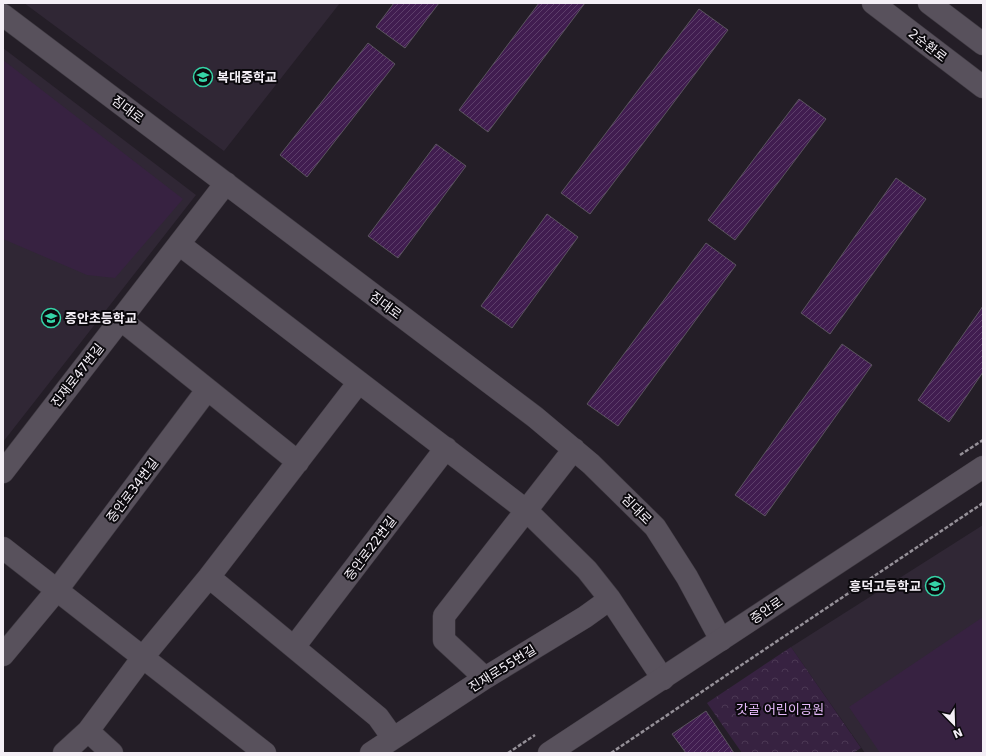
<svg xmlns="http://www.w3.org/2000/svg" width="986" height="756" font-family="'DejaVu Sans','Noto Sans KR',sans-serif">
  <style>
    .built { fill: #302735 }
    .park { fill: url(#park-crowns) }
    .pitch { fill: #372241 }
    .building { fill: url(#building-hatch); stroke: #5b545f }
    .lines { fill: none; stroke-linecap: round; stroke-linejoin: round }
    .minor-casing { stroke: #403b43; stroke-width: 23 }
    .tertiary-casing { stroke: #403b43; stroke-width: 23 }
    .secondary-casing { stroke: #403b43; stroke-width: 23 }
    .path { stroke: #959098; stroke-width: 2.5; stroke-dasharray: 4 2; stroke-linecap: butt }
    .minor { stroke: #58515c; stroke-width: 22 }
    .tertiary { stroke: #58515c; stroke-width: 22 }
    .secondary { stroke: #58515c; stroke-width: 22 }
    .labels { text-anchor: middle; stroke-width: 4; stroke-linejoin: round; paint-order: stroke }
    .street-label { font-size: 13px; fill: #f4eff6; stroke: #0b090d }
    .poi-label { font-size: 13px; font-weight: bold; fill: #f4eff6; stroke: #0b090d; text-anchor: start }
    .park-label { font-size: 13px; fill: #e7bbfc; stroke: #0b090d }
  </style>
  <defs>
    <pattern id="park-crowns" width="20" height="18" patternUnits="userSpaceOnUse"><rect width="20" height="18" fill="#372241"/><path d="M2 6a3 3 0 1 1 6 0M12 15a3 3 0 1 1 6 0" fill="none" stroke="#4b3854"/></pattern>
    <pattern id="building-hatch" width="6" height="6" patternUnits="userSpaceOnUse"><rect width="6" height="6" fill="#411d50"/><path d="M-1 1l2-2M0 6l6-6M5 7l2-2" fill="none" stroke="#5d3e6a"/></pattern>
  </defs>
  <rect width="100%" height="100%" fill="#241e27"/>
  <path class="built" d="M 24,3 L 340,3 L 224,151 Z
    M 3,48 L 196,195 L 3,442 Z
    M 983,525 L 983,753 L 865,753 L 791,647 Z"/>
  <path class="park" d="M 791,647 L 861,748 L 853,753 L 742,753 L 707,703 Z"/>
  <path class="pitch" d="M 3,60 L 183,199 L 115,278 L 87,275 L 3,239 Z
    M 983,617 L 983,753 L 880,753 L 849,707 Z"/>
  <path class="building" d="M 394,3 L 439,3 L 405,48 L 376,27 Z
    M 539,3 L 585,3 L 488,132 L 459,110 Z
    M 699,9 L 728,30 L 590,214 L 561,193 Z
    M 368,43 L 395,64 L 307,177 L 280,155 Z
    M 799,99 L 826,119 L 735,240 L 708,220 Z
    M 436,144 L 466,166 L 398,258 L 368,236 Z
    M 896,178 L 926,199 L 830,334 L 801,313 Z
    M 547,214 L 578,237 L 512,328 L 481,306 Z
    M 706,243 L 736,265 L 618,426 L 587,404 Z
    M 983,306 L 983,372 L 949,422 L 918,400 Z
    M 842,344 L 872,365 L 765,516 L 735,495 Z
    M 706,711 L 734,753 L 686,753 L 672,734 Z"/>
  <g class="lines">
    <defs>
      <path id="minor" d="M 3,15 L 535,417 L 591,464 L 655,527 L 687,577 L 721,640
        M 179,244 L 527,511 L 587,570 L 610,599 L 663,679
        M 120,319 L 298,462
        M 3,472 L 226,183
        M 3,548 L 265,753
        M 209,577 L 378,717 L 393,738
        M 294,647 L 446,448
        M 3,655 L 57,590 L 207,390
        M 485,678 L 444,640 L 444,616 L 574,449
        M 88,731 L 112,753
        M 64,753 L 88,731 L 143,657 L 209,577 L 359,382
        M 371,753 L 485,678 L 585,617 L 610,599"/>
      <path id="tertiary" d="M 549,753 L 983,467"/>
      <path id="secondary" d="M 873,3 L 983,87
        M 929,3 L 983,44"/>
    </defs>
    <use href="#minor" class="minor-casing"/>
    <use href="#tertiary" class="tertiary-casing"/>
    <use href="#secondary" class="secondary-casing"/>
    <path class="path" d="M 960,455 L 983,440
      M 508,753 L 535,735
      M 611,753 L 740,666 L 983,503"/>
    <use href="#minor" class="minor"/>
    <use href="#tertiary" class="tertiary"/>
    <use href="#secondary" class="secondary"/>
  </g>
  <defs>
    <symbol id="school-ring" viewBox="-11 -11 22 22"><circle r="9.5" fill="#0b090d" stroke="#35d4a7" stroke-width="1.5"/><path d="M0-5L7-2L0 1L-7-2ZM-4 1L0 2.5L4 1V4Q0 6-4 4Z" fill="#35d4a7"/></symbol>
  </defs>
  <g fill-rule="evenodd">
    <use href="#school-ring" x="192" y="66" width="22" height="22"/>
    <use href="#school-ring" x="40" y="307" width="22" height="22"/>
    <use href="#school-ring" x="924" y="575" width="22" height="22"/>
  </g>
  <g class="labels">
    <g class="street-label">
      <text transform="translate(928 45) rotate(38)" y="5">2순환로</text>
      <text transform="translate(128 109) rotate(37)" y="5">짐대로</text>
      <text transform="translate(386 305) rotate(37)" y="5">짐대로</text>
      <text transform="translate(77 375) rotate(-52)" y="5">진재로47번길</text>
      <text transform="translate(132 490) rotate(-53)" y="5">증안로34번길</text>
      <text transform="translate(637 509) rotate(45)" y="5">짐대로</text>
      <text transform="translate(370 548) rotate(-53)" y="5">증안로22번길</text>
      <text transform="translate(766 610) rotate(-34)" y="5">증안로</text>
      <text transform="translate(502 668) rotate(-32)" y="5">진재로55번길</text>
    </g>
    <g class="poi-label">
      <text x="217" y="82">복대중학교</text>
      <text x="65" y="323">증안초등학교</text>
      <text x="921" y="591" text-anchor="end">흥덕고등학교</text>
    </g>
    <g class="park-label">
      <text x="780" y="714">갓골 어린이공원</text>
    </g>
  </g>
  <rect width="986" height="756" fill="none" stroke="#f4eff6" stroke-width="8"/>
  <g transform="translate(954 724) rotate(157)" stroke="#0b090d" stroke-width="3" paint-order="stroke">
  <path d="M0-3L7 15L0 10L-7 15Z" fill="#f4eff6"/>
  <text y="-6" font-size="11" font-weight="bold" text-anchor="middle" fill="#f4eff6">N</text>
  </g>
</svg>
